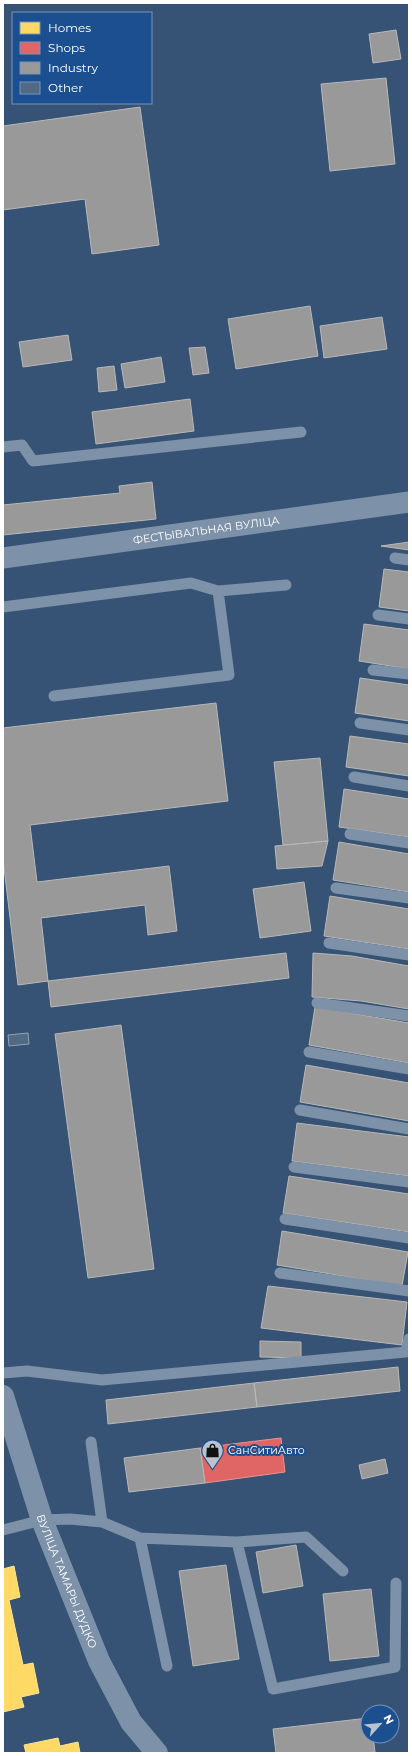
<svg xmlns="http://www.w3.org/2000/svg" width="412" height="1756" font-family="Montserrat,sans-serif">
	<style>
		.homes { fill: #ffd966; stroke: #ffe494 }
		.shops { fill: #e06666; stroke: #e99494 }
		.industry { fill: #999; stroke: #b8b8b8 }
		.building { fill: #526984; stroke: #92a2b6 }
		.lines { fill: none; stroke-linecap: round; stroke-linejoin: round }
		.service { stroke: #7d92a8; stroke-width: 11 }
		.minor { stroke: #7d92a8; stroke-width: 21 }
		.tertiary { stroke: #7d92a8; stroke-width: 22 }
		.labels { text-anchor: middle; stroke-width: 4; stroke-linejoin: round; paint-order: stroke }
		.street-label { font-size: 11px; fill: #fff; stroke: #1b4f8f }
		.poi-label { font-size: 11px; fill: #fff; stroke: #1b4f8f; text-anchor: start }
	</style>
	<rect width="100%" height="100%" fill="#365274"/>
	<path class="homes" d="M14,1566l6,31 -11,3 14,65 10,-2 6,30 -18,4 3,10 -21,5v-143z
		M58,1738l2,8 18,-4 2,11h-54l-2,-8z"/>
	<path class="shops" d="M281,1438l4,34 -80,11 -5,-35z"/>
	<path class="industry" d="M396,30l5,29 -28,4 -4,-29z
		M386,78l9,86 -65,7 -9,-87z
		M140,107l19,138 -67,9 -7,-55 -82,11v-84z
		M310,306l8,50 -82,13 -8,-50z
		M382,317l5,32 -63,9 -4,-32z
		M68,335l4,25 -49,7 -4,-25z
		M205,347l4,26 -16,2 -4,-27z
		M161,357l4,25 -40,6 -4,-24z
		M114,366l3,24 -18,2 -2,-24z
		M190,399l4,32 -98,13 -4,-32z
		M152,482l4,37 -153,16v-30l117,-12 -1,-7z
		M409,542v8l-28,-4z
		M384,569l25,3v39l-30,-4z
		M364,624l45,6v39l-50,-8z
		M360,678l49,7v36l-54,-8z
		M216,703l12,98 -198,24 7,57 132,-16 8,65 -29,4 -3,-30 -104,13 7,63 -30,4 -15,-126v-131z
		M350,736l59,8v32l-63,-9z
		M320,758l8,83 -45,4 -9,-83z
		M344,789l65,10v38l-70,-10z
		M328,841l-6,25 -45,3 -2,-23z
		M339,842l70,12v38l-76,-12z
		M304,882l7,49 -51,7 -7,-49z
		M330,896l79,13v40l-85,-13z
		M286,953l3,25 -238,29 -3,-26z
		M313,953l39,3 57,10v43l-48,-8 -49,-4z
		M315,1007l94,16v40l-100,-18z
		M121,1025l33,244 -66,9 -33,-244z
		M306,1065l103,18v38l-109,-19z
		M297,1123l112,14v39l-117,-15z
		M289,1176l120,18v38l-126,-19z
		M282,1231l126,21 -6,34 -125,-21z
		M268,1286l139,16 -5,43 -141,-17z
		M260,1341l41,1v16l-41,-1z
		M398,1367l2,24 -143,16 -3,-24z
		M254,1383l3,24 -149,17 -2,-24z
		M200,1448l5,35 -76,9 -5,-34z
		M385,1459l3,14 -26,6 -3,-14z
		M296,1545l7,41 -40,7 -7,-41z
		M226,1565l13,94 -46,7 -14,-95z
		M371,1589l8,67 -49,5 -7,-67z
		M368,1718v18h5l2,16 -13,1h-86l-3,-24z"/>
	<path class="building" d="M28,1033l1,11 -20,2 -1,-11z"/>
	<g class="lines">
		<path class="service" d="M3,447l19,-2 11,16 268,-29
			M395,558l14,2
			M218,591l68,-6
			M3,607l188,-24 27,8 11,84 -175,21
			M378,615l31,4
			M373,670l36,4
			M360,723l49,7
			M354,777l55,9
			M350,834l59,9
			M336,888l73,10
			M329,943l80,12
			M317,1003l92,13
			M309,1052l100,17
			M300,1110l109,19
			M294,1167l115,15
			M285,1219l124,19
			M280,1273l129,18
			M3,1373l24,-2 75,9 304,-28 3,-13
			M91,1442l11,80
			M3,1530l39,-10 28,-1 32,3 38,16 27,128
			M140,1538l97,4 36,147 122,-22 1,-84
			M237,1542l69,-5 37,34"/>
		<path class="minor" id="s1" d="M3,558l406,-56"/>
		<path class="tertiary" id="s2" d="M3,1396l39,124 57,141 32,61 26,31"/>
	</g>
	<defs>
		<symbol id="shop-pin" viewBox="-11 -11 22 30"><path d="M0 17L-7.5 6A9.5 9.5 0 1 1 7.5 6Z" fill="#b9c2ce" stroke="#1b4f8f"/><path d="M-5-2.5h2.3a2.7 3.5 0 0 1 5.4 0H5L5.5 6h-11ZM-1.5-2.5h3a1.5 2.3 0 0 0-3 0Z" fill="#111"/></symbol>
	</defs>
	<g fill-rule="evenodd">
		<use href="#shop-pin" x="200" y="1438" width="25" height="34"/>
	</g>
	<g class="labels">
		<g class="street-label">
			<text dy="4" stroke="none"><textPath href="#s1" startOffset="205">ФЕСТЫВАЛЬНАЯ ВУЛІЦА</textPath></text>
			<text dy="4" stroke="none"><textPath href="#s2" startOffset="196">ВУЛІЦА ТАМАРЫ ДУДКО</textPath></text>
		</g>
		<g class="poi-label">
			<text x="228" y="1454">СанСитиАвто</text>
		</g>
	</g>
	<rect width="412" height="1756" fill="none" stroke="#ffffff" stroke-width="8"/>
	<rect x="12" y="12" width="140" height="92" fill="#1b4f8f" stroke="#7695bc"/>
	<rect x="20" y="22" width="20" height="12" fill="#ffd966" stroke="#7695bc"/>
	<text x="48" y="32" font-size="12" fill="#ffffff">Homes</text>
	<rect x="20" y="42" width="20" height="12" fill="#e06666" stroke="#7695bc"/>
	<text x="48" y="52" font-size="12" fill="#ffffff">Shops</text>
	<rect x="20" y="62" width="20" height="12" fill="#999999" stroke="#7695bc"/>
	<text x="48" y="72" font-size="12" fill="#ffffff">Industry</text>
	<rect x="20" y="82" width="20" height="12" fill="#526984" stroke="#7695bc"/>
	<text x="48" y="92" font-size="12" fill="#ffffff">Other</text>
	<g transform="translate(380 1724) rotate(63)"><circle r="19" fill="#1b4f8f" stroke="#7695bc"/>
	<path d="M0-3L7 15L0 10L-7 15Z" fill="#b9c2ce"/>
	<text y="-6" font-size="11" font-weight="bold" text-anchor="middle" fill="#ffffff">N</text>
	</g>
</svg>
